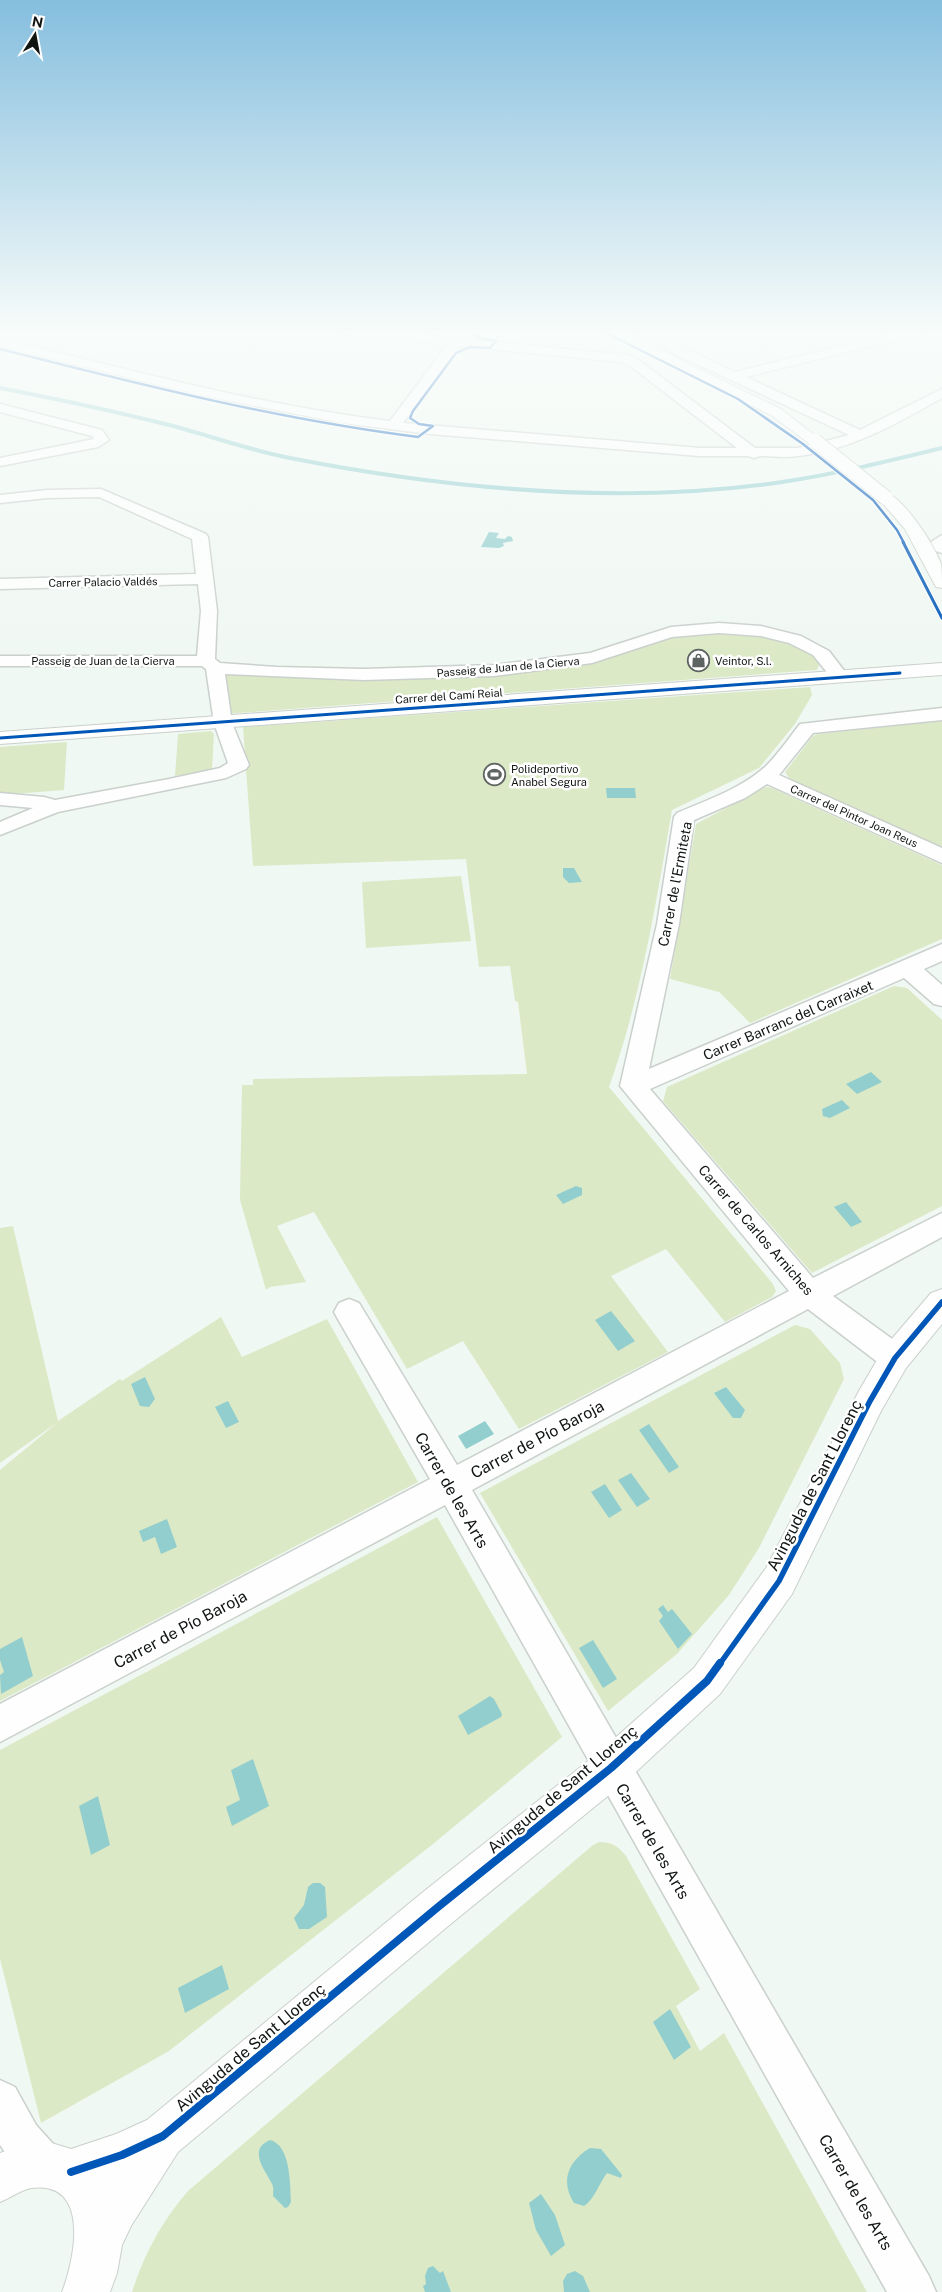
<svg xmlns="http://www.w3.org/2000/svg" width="942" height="2292" font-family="'Public Sans',sans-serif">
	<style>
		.green { fill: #dce9c6 }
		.water { fill: #92cece }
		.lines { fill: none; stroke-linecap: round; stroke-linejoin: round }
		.stream { stroke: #92cece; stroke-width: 4 }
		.street-casing { stroke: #cad0cc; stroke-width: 3 }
		.secondary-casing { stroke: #cad0cc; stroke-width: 2 }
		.street { fill: #fdfefd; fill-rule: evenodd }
		.secondary { fill: #fdfefd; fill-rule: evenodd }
		.secondary-bridge-casing { stroke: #cad0cc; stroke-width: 16; stroke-linecap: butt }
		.secondary-bridge { stroke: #fdfefd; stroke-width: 14 }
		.cycleway-far3-casing { stroke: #fff; stroke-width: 4.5 }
		.cycleway-far2-casing { stroke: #fff; stroke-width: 5 }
		.cycleway-far1-casing { stroke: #fff; stroke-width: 9 }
		.cycleway-casing { stroke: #fff; stroke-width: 11 }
		.cycleway-far3 { stroke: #0057b8; stroke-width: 2.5 }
		.cycleway-far2 { stroke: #0057b8; stroke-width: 3 }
		.cycleway-far1 { stroke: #0057b8; stroke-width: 5.5 }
		.cycleway { stroke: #0057b8; stroke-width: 8 }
		.labels { text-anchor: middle; stroke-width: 5; stroke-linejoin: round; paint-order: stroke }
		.far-street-label { font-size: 11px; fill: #101512; stroke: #fff }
		.far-poi-label { font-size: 11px; fill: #101512; stroke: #fff; text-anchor: start }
		.street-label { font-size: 14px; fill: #101512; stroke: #fff }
		.near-street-label { font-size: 16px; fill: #101512; stroke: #fff }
	</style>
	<rect width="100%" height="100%" fill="#f0f8f3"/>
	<path class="green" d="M712,630c37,3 81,4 108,32l-3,8 -593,44 1,-40 103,4 188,-7 91,-12 67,-24z
		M810,687l2,8 -17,29 -36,44 -87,42c-16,93 -31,188 -63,277l164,197 3,7 -4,6 -47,25 -59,-73 -55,27 57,76 -149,77 -56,-88 -56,28 -93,-157 -37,14 29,56 -36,5 -4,3 -26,-90 2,-115h11v-6l274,-5 -9,-72 -3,-1 -5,-35 -31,1 -13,-108 -213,7 -10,-139z
		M942,721v126l-152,-68 -5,-7 28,-36 5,-2z
		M211,731l3,3 -2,37 -37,5 3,-42z
		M67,742l-3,48 -64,5v-48z
		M766,787l6,1 170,77v74l-192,84 -31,-31 -49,-13 26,-155z
		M461,876l10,65 -105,7 -4,-66z
		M894,986l13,2 35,32v186l-130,67 -149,-172 4,-14z
		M13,1226l45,195 62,-42 2,2 99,-64 21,40 85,-38 91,163 -418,219v-231l58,-48 -58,41v-235z
		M795,1325l15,4 30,34 4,16 -85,169 -30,47 -52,59 -69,57 -128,-218z
		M437,1517l125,220 -129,107 -264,207 -128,72 -41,-164v-209z
		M599,1842c13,0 19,4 27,14l74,133 -24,17 24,45 24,-18 143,259h-735c12,-38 30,-71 56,-101l405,-346z"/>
	<path class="water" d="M489,532l10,1 -3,5 9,1 3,-3 4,1 1,4 -10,2 1,3 -5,2 -18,-1z
		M606,788h29l1,10h-29z
		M563,868h11l8,14 -13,1 -6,-6z
		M871,1072l11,10 -25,12 -11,-10z
		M842,1100l8,8 -20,10 -7,-2 -1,-7z
		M576,1186l6,2v7l-19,9 -7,-9z
		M846,1202l16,20 -11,5 -17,-20z
		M611,1311l24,30 -17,10 -23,-31z
		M145,1377l10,22 -6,8 -9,-1 -9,-22z
		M726,1387l19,23 -4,8h-8l-19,-25z
		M228,1401l11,21 -13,6 -11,-21z
		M485,1421l9,13 -28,15 -8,-13z
		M649,1424l30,43 -10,6 -30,-43z
		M631,1473l19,26 -13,8 -19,-27z
		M605,1484l17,26 -13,8 -18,-26z
		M167,1519l10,28 -16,7 -6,-17 -12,5 -4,-11z
		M663,1605l5,7 4,-3 20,25 -14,15 -19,-28 4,-5 -5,-7z
		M22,1637l11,39 -32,18 -1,-19 4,-3 -4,-12v-11z
		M593,1640l24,39 -14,9 -24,-40z
		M490,1696l4,3 8,15 -1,3 -33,18 -10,-19z
		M253,1759l16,47 -37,20 -6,-19 14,-7 -9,-30z
		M98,1796l12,49 -19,10 -12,-49z
		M313,1883h7l5,4 2,30 -18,12h-10l-5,-11 10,-13 4,-18z
		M222,1965l7,24 -44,24 -7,-25z
		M670,2009l21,38 -17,13 -21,-38z
		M270,2140c21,5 20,45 21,62l-3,5 -3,1 -12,-12c0,-4 1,-9 -1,-12 -5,-12 -26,-34 -2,-44z
		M590,2148l11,1 21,26 -1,3 -14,-5c-8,10 -12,26 -23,33l-10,-3c-14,-22 -6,-42 16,-55z
		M541,2194l14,21 10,30 -14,11 -15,-26 -7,-27z
		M433,2266l7,7 3,-2 8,21h-26l-2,-6 3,-2 -1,-8 3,-8z
		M575,2271l8,5 7,16h-26l-1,-11 4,-7z"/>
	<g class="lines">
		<path class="stream" d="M0,388c57,11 113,23 169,37 39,10 77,24 116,32 161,32 333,49 497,25 54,-8 107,-21 160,-34"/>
		<defs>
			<path id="street" d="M333,330h43l77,8 6,-8h10l-5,9 163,16 10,4 118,89h43l51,-13 -180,-84 -6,-8 5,-13h12l-5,13 2,2 58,27 171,-42h21l-2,3 -179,44 114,53 82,-41v9c-46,26 -91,52 -144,58 -13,2 -26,0 -38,0l-6,2 -6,-2h-48l-270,-22 -88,-11 -143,-28 -199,-49v-8c129,32 258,67 390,83l58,-77 -109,-10zM459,346l162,16 8,3 108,83h-37l-297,-25z
				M0,404l102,26 7,10 -11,7 -98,19v-8l94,-19 -2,-3 -92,-24z
				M101,489l105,45 2,3 9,74 -2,48 5,4 57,4 87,2 130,-4 96,-12 81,-26 48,-4 42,3 40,10 28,15 20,26 -3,4h-12l-21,-26 -24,-12 -28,-7 -42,-3 -47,4 -80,26 -98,13 -130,4 -139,-6 7,49 17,42 -3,4 -20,9 -168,34 -58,23v-13l33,-14 -33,-3v-12l44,4 11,3 114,-21 51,-11 8,-5 -14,-40 -8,-54 -4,-3h-202v-10h197l4,-45 -3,-27 -198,5v-10l196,-5 -4,-35 -93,-42 -52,1 -47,5v-8l47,-5z
				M942,535v18l-6,-2 -5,-9z
				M942,708v12l-129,13 -34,42 163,73v15l-175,-79 -22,14 -51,22 -15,104 -30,145 293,-125v17l-18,8 18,16v21l-8,-2 -30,-26 -254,111 163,189 129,-65v24l-109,59 73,53 4,9 -4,9 -11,4 -11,-4 -76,-58 -336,181 457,786 7,16h-49l-442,-787 -445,237v-38l430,-225 -91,-158 -5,-9 5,-9 10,-4 10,4 98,162 332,-174 -169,-205 37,-162 17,-107 3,-4c30,-13 64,-24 89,-47 13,-13 23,-28 34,-42z
				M0,2080l15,7 21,38 20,22 6,16 -6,16 -16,6 -16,-6 -24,-34z"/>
			<path id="secondary" d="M609,330h15l62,33 95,46 41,32 -2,3h-10l-39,-29 -95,-46z
				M886,493c18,5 49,53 55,71 1,7 1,17 1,24l-6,-1 -31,-58 -27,-31z
				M942,663v12l-942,69v-12z
				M942,1289v35l-36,44 -25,43 -89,183 -72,100 -95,88 -172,140 -275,230 -47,74 -9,19 -5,28 -7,19h-48c13,-33 29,-112 -31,-104 -10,2 -21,10 -31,14v-49l30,-11 15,-1 26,8 45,-15 31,-14 276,-228 174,-138 97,-86 72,-100 93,-177 25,-43 47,-55z"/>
		</defs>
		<use href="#street" class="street-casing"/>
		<use href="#secondary" class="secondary-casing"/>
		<use href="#street" class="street"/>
		<use href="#secondary" class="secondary"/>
		<defs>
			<path id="secondary-bridge" d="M815,441l71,57"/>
		</defs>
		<use href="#secondary-bridge" class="secondary-bridge-casing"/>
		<use href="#secondary-bridge" class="secondary-bridge"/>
		<defs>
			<path id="cycleway-far3" d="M600,330l138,69 65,45 70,56 24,30 7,13
				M0,349c138,35 276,70 418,88l15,-11 -14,-2 -9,-6 3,-7 43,-58 14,-6 20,1 6,-7 -18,-3 -4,-3v-5"/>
			<path id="cycleway-far2" d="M903,542l39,76
				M0,738l900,-65"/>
			<path id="cycleway-far1" d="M719,1665l60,-84 91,-180 25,-43 47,-56"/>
			<path id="cycleway" d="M71,2172l51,-17 41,-19 275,-229 173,-139 96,-87 13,-18"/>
		</defs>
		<use href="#cycleway-far3" class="cycleway-far3-casing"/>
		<use href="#cycleway-far2" class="cycleway-far2-casing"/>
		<use href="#cycleway-far1" class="cycleway-far1-casing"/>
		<use href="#cycleway" class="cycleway-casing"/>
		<use href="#cycleway-far3" class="cycleway-far3"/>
		<use href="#cycleway-far2" class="cycleway-far2"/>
		<use href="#cycleway-far1" class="cycleway-far1"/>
		<use href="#cycleway" class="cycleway"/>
	</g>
	<linearGradient id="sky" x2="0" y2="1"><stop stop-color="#85bede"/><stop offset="0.51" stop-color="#f8fcfa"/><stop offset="1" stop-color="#f8fcfa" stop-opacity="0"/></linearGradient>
	<rect width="942" height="651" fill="url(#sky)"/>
	<defs>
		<symbol id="shop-ring" viewBox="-11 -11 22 22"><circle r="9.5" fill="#fff" stroke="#5e6461" stroke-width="1.5"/><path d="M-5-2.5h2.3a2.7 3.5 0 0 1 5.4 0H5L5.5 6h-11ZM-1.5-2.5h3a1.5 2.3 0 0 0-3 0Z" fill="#5e6461"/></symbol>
		<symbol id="stadium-ring" viewBox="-11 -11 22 22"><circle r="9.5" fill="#fff" stroke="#5e6461" stroke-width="1.5"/><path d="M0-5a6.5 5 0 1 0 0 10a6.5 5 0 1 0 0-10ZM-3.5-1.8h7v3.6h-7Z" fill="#5e6461"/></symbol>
	</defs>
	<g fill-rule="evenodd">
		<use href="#shop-ring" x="686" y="648" width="25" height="25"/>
		<use href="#stadium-ring" x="482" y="762" width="25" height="25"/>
	</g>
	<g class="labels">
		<g class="far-street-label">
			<text transform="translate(103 582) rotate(-1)" y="4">Carrer Palacio Valdés</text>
			<text x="103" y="665">Passeig de Juan de la Cierva</text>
			<text transform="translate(508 667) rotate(-5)" y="4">Passeig de Juan de la Cierva</text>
			<text transform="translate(449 696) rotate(-4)" y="4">Carrer del Camí Reial</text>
			<text transform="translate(854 816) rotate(24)" y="4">Carrer del Pintor Joan Reus</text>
		</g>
		<g class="far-poi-label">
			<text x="715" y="665">Veintor, S.l.</text>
			<text x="511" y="773">Polideportivo<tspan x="511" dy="13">Anabel Segura</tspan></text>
		</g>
		<g class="street-label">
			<text transform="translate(675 884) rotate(-79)" y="5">Carrer de l'Ermiteta</text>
			<text transform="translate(788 1020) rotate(-23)" y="5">Carrer Barranc del Carraixet</text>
			<text transform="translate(756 1230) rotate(49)" y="5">Carrer de Carlos Arniches</text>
		</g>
		<g class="near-street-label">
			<text transform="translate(537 1439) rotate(-28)" y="6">Carrer de Pío Baroja</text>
			<text transform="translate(814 1485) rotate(-63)" y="6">Avinguda de Sant Llorenç</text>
			<text transform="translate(452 1490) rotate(60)" y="6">Carrer de les Arts</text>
			<text transform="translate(180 1629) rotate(-28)" y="6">Carrer de Pío Baroja</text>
			<text transform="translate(562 1789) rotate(-40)" y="6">Avinguda de Sant Llorenç</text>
			<text transform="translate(653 1841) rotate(60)" y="6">Carrer de les Arts</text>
			<text transform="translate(250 2047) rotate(-40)" y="6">Avinguda de Sant Llorenç</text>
			<text transform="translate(856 2192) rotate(60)" y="6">Carrer de les Arts</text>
		</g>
	</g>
	<g transform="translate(35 35) rotate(11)" stroke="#ffffff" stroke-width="4" paint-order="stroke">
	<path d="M0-4L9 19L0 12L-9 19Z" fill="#101512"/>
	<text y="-8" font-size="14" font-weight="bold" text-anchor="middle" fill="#101512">N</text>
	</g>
</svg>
